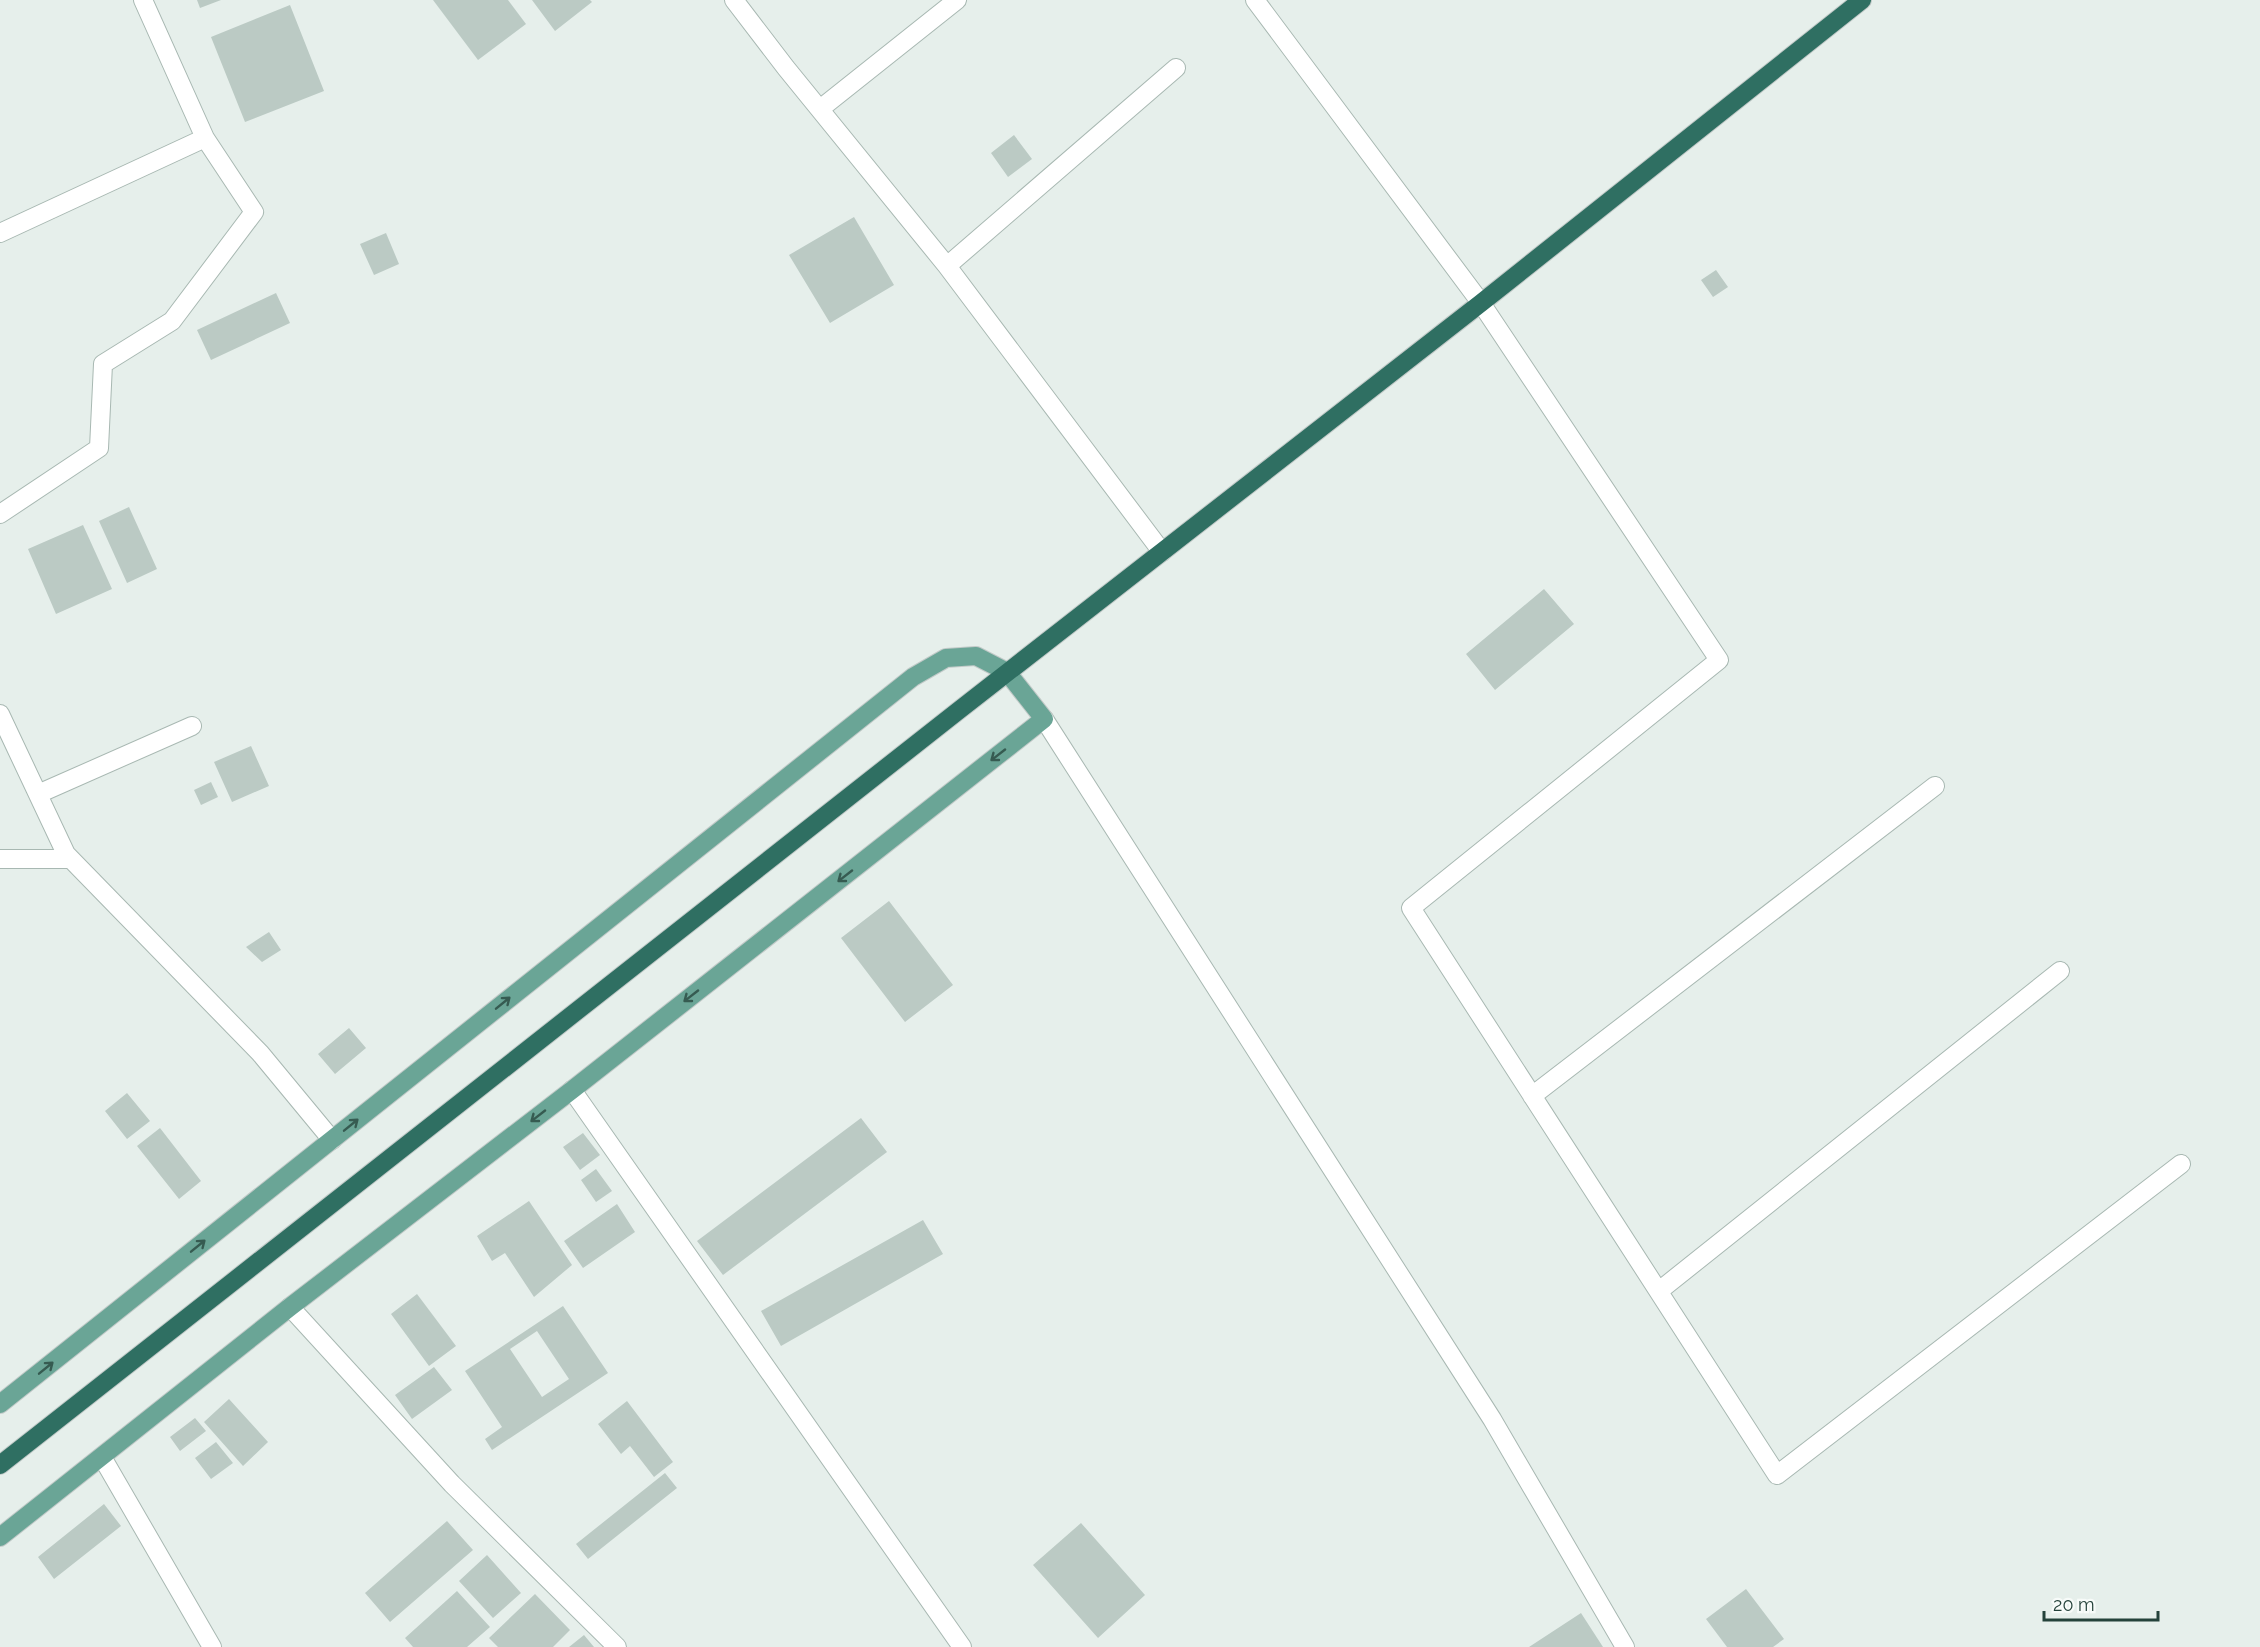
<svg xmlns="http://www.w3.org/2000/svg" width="2260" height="1647" font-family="Raleway,sans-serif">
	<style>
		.building { fill: #bbcac4; fill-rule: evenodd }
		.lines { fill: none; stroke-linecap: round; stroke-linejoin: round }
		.minor-casing { stroke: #a8b8b2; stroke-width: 20 }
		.major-casing { stroke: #c2cac8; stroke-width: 20 }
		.highway-casing { stroke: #c2cac8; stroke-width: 20 }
		.minor { stroke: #fff; stroke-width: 18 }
		.major { stroke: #6aa596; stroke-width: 18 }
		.highway { stroke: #2f6f62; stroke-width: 18 }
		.oneway { stroke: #365b51 }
	</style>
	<rect width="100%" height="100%" fill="#e6efeb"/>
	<path class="building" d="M197,0h24l-21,8z
		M433,0h75l18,24 -48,36z
		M532,0h58l2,2 -37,29z
		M290,5l34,86 -79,31 -34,-85z
		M1014,135l18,24 -24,18 -17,-24z
		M854,217l40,68 -64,38 -41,-68z
		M386,233l13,31 -25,11 -14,-31z
		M1716,270l12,17 -15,10 -12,-17z
		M276,293l14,30 -79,37 -14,-30z
		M129,507l28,62 -30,14 -28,-62z
		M83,525l29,64 -56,25 -28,-65z
		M1544,589l30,35 -79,66 -29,-36z
		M251,746l18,40 -37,16 -18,-40z
		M211,782l7,15 -17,8 -7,-15z
		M889,901l64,84 -48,37 -64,-84z
		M269,932l12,18 -19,12 -16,-15z
		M349,1028l17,20 -31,26 -17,-20z
		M127,1093l23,28 -23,18 -22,-28z
		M861,1118l26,34 -164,123 -26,-34z
		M160,1128l41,53 -22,18 -42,-53z
		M583,1133l17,22 -20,15 -17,-23z
		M596,1169l16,22 -16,11 -15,-22z
		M529,1201l43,64 -38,32 -29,-44 -13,8 -15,-25z
		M617,1204l18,28 -52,36 -19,-27z
		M923,1220l20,34 -162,92 -20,-35z
		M417,1294l39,52 -27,20 -38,-52z
		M563,1306l45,67 -116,77 -7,-11 17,-12 -37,-56zM537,1331l32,48 -27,18 -32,-48z
		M434,1367l18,23 -40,29 -17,-24z
		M229,1399l39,43 -25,24 -39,-44z
		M627,1401l46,61 -19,15 -24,-31 -9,8 -23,-30z
		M195,1418l11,13 -26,20 -10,-14z
		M216,1442l17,21 -22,16 -16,-21z
		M665,1473l12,15 -89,71 -12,-15z
		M104,1504l17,22 -67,53 -16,-22z
		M447,1521l26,29 -83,72 -25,-29z
		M1081,1523l64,72 -47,43 -65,-73z
		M487,1555l34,38 -28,25 -34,-37z
		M1746,1589l38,50 -11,8h-46l-21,-28z
		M457,1591l33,36 -23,20h-54l-8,-9z
		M535,1594l35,36 -17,17h-55l-9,-9z
		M1581,1613l22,34h-74z
		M584,1635l10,12h-25z"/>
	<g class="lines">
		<defs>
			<path id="minor" d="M734,0l52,68 161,198 215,286
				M1255,0l226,303 238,357 -308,248 366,567 404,-311
				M820,109l137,-109
				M0,233l205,-95 -62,-138
				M947,266l229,-198
				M0,514l99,-66 4,-84 69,-43 82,-109 -49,-74
				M0,714l66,140 194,199 72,87
				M1044,719l448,700 133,228
				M38,794l154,-68
				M0,859h66v-5
				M572,1090l390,557
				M1532,1096l403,-310
				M1659,1291l401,-320
				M290,1307l162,177 165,163
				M102,1457l110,190"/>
			<path id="major" d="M0,1404l913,-727 33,-19 30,-2 31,16 37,47 -472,371 -282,217 -290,230"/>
			<path id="highway" d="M0,1465l958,-754 523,-408 381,-303"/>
		</defs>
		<use href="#minor" class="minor-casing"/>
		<use href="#major" class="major-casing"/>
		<use href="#highway" class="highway-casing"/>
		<use href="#minor" class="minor"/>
		<use href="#major" class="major"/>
		<use href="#highway" class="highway"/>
	</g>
	<defs><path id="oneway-shaft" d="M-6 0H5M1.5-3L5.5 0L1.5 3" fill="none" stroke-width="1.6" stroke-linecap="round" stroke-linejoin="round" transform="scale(1.5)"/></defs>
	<g class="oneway">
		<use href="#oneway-shaft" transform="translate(998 755) rotate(142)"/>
		<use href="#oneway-shaft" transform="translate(845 876) rotate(142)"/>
		<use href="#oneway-shaft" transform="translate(691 996) rotate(142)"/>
		<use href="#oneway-shaft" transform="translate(503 1003) rotate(-39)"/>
		<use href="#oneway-shaft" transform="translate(538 1116) rotate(142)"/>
		<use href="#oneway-shaft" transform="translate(351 1125) rotate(-39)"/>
		<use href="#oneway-shaft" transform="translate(198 1246) rotate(-39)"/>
		<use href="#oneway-shaft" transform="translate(46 1368) rotate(-39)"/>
	</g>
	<path d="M2044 1611v9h114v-9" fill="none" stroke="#24423a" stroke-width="3"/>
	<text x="2053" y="1611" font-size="18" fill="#24423a" stroke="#f7fbf9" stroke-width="4.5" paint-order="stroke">20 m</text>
</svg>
